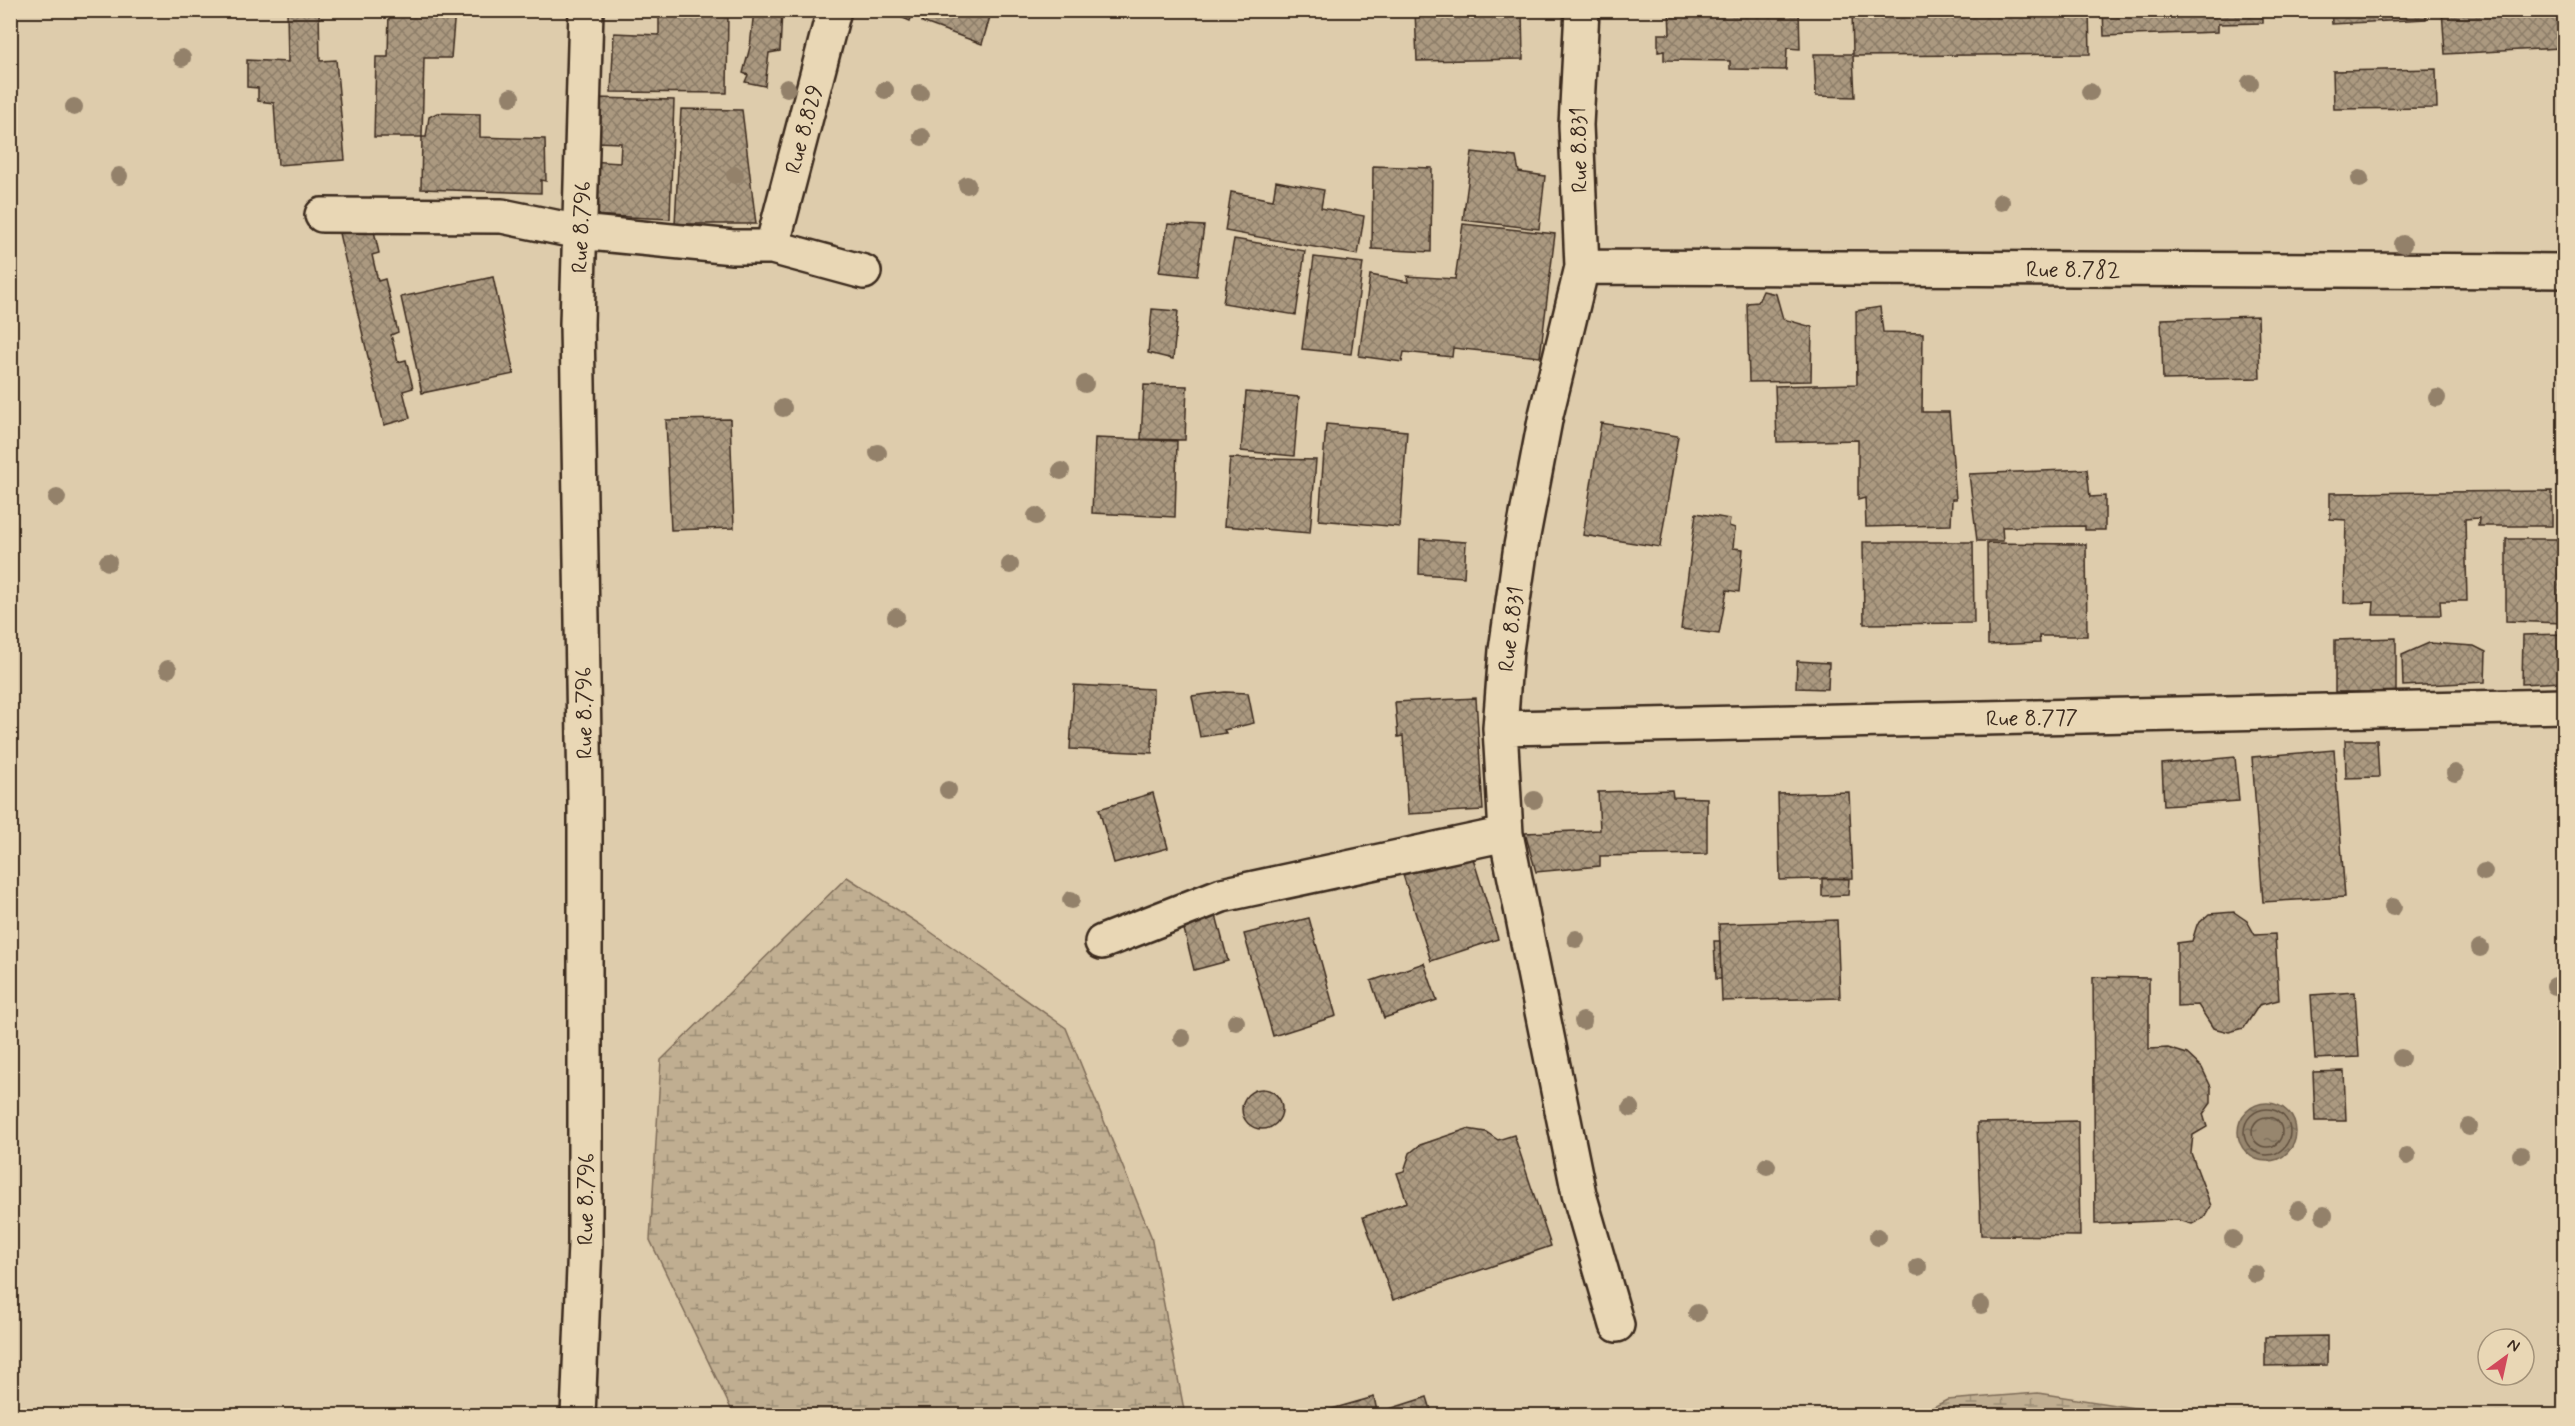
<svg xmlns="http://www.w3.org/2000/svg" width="2575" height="1426" font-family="Mynerve,sans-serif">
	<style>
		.wetland { fill: url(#wetland-marsh); stroke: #7e6c58; stroke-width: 1.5 }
		.water { fill: url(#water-ripples); stroke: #72614e; stroke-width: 1.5 }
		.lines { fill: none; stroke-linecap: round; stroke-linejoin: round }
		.shore { stroke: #604f3e; stroke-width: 1.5 }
		.building { fill: url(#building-cross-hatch); stroke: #3b2a1e; stroke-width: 1.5 }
		.street-casing { stroke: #3b2a1e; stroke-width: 38 }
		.street { stroke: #e9d7b5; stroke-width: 33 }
		.tree { fill: #93816b }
		.labels { text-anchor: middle; stroke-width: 5; stroke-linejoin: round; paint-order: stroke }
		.street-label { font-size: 22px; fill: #3b2a1e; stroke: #e9d7b5 }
	</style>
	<defs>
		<pattern id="wetland-marsh" width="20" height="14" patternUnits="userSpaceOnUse" patternTransform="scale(1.5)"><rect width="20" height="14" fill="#c0ae91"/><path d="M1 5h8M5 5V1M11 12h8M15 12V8" fill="none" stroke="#9d8e76"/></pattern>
		<pattern id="water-ripples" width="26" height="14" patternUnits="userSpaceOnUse" patternTransform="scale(1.5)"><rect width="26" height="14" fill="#97866e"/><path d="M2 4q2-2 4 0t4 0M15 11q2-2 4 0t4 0" fill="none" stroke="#7c6e5a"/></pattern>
		<pattern id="building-cross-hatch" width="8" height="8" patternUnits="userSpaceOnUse" patternTransform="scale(1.5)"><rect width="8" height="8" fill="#ab9980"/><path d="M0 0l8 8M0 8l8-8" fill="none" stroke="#8c7d68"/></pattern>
	</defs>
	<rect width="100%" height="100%" fill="#deccac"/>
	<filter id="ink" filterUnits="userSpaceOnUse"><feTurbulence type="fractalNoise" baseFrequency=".0167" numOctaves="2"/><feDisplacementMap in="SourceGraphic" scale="12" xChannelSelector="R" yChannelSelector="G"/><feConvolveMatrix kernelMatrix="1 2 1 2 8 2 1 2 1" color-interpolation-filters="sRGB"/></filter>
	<g filter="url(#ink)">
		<path class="wetland" d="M847,877l74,48 145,103 85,208 34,179h-451l-84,-175 11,-180z
			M2038,1393l141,22h-261l29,-15z
			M2440,1410l84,5h-233z"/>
		<path class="water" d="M2238 1132a29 29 0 1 1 58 0a29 29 0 1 1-58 0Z"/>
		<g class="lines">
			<path class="shore" d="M2244 1132a23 23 0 1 1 46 0a23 23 0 1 1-46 0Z
				M2252 1132a15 15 0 1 1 30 0a15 15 0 1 1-30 0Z"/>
		</g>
		<path class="building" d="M287,10h32l1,51 16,-1 9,100 -67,5 -4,-62 -16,-2v-13l-11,-1v-27l41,2z
			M389,10h66l-4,48h-27l-2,79h-48l2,-80h12z
			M659,10h69l-1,83 -116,-1 3,-59 45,2z
			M754,10h28l-2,41 -11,2 -4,33 -20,-4 3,-7 -5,-2 7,-26z
			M884,10h30l-4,11z
			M925,10h67l-10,34 -60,-22z
			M1415,10h107l1,49 -106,2z
			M1669,10h130l1,39 -13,-1 -1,22 -56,-1v-8l-66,-1v-9l-6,1v-18h12z
			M1852,10h237l1,44 -237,2 2,41 -39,-1 -2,-42h39z
			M2103,10h160v13l-45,1v8l-114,4z
			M2331,10h95v9l-94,5z
			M2442,10h116l2,38 -115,6z
			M2436,69l1,39 -103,1 -1,-38z
			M597,98l77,2 -4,119 -83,-4 2,-54 31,2 1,-20 -25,-1z
			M681,109l61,1 14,114h-81z
			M437,113l43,1v23l65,2 1,42 -5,-1v13l-120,-4 1,-52h4l3,-20z
			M1472,152l44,5 3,15 26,4 -6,53 -76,-9z
			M1373,166l59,2 -1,84 -59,-3z
			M1276,181l48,9 -3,18 43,8 -6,39 -133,-24 6,-39 42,8z
			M1168,224l36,2 -7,50 -38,-4z
			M1463,224l92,10 -15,123 -87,-9 -1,9 -48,-5 -2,10 -43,-6 11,-81 38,7 -1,-6 48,3z
			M338,229l36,2 5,22 -7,2 6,26 7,-2 13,53 -7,3 7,27 8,-2 7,28 -10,3 7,27 -26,7z
			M1234,239l71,12 -9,64 -73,-12z
			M1314,257l49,6 -12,91 -49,-5z
			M493,277l21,97 -92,19 -21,-96z
			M1763,291l13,3 7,25 29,8 -1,54 -62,1 -2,-79 11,-1z
			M1880,307l3,25 40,1 -1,79h27l7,87h-4l-1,26 -85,2 -1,-29 -7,2v-60l-81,2 -2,-56 82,-2 -1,-73z
			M1152,309l26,2 -5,48 -25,-6z
			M2258,316l2,62 -97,2 -2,-61z
			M1144,385l43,1 -2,54 -44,-1z
			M1246,392l53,5 -5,59 -53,-5z
			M730,419l4,109 -63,2 -5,-110z
			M1601,423l77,13 -18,111 -77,-12z
			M1326,424l81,7 -7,96 -81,-7z
			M1095,438l82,3 -2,76 -83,-4z
			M1230,458l86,2 -6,73 -86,-7z
			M2087,469l3,28 15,-1v34h-20v-4l-83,1 1,14h-26l-8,-67z
			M2552,491v35h-74l1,-8 -14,1 2,82h-27l1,14h-68l1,-13 -30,1 2,-83 -16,-1v-26z
			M1696,513l34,6 -1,7 6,2 -2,20 10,1 -4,43 -12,-2 -8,44 -38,-5z
			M1420,539l46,3 -2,35 -45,-3z
			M2506,539h58v84l-58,-2z
			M1863,542h110l1,81 -110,1z
			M1987,543l99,1 1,92h-48l1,7 -52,2z
			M2564,634v48l-42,2 1,-49z
			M2396,638v54h-61v-52z
			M2429,643l45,3 12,6 -1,30 -82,4 -1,-31z
			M1797,661l32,2 -1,26 -32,-1z
			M1074,685l79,4 -1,64 -82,-4z
			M1225,692l23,1 6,30 -30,7 2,3 -26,4 -8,-41z
			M1476,698l7,112 -75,4 -5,-78 -5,1 -3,-35z
			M2345,740h32l2,37 -33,1z
			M2334,750l11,147 -82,5 -11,-145z
			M2235,757l4,44 -75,5 -2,-42z
			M1672,790l1,7 34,1v56l-107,2v10l-64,6 -11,-39 75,-3 -2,-38z
			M1849,792l4,86 -73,2 -2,-86z
			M1153,793l15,55 -54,15 -15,-54z
			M1472,855l26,84 -67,22 -28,-86z
			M1822,878l27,1 -1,16 -26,1z
			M2234,912l13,9 8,14 20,-1 4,66 -20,5 -15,23 -15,4 -16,-4 -15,-23 -21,1v-63l15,-2 5,-16 12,-11z
			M1216,915l12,46 -34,9 -11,-45z
			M1309,918l27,98 -63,20 -29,-102z
			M1837,920l3,78 -118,3 -3,-77z
			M1714,941h6l1,38h-5z
			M1424,963l13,37 -53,18 -13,-37z
			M2093,977l56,1v71l19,-1 19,6 15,14 9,19v16l-8,11 4,13 -14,8 -2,18 20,53 -7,12 -12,6 -14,-4 -83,4z
			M2355,992l4,65 -44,2 -4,-64z
			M2344,1071l2,50h-31l-2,-49z
			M1242 1109a20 20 0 1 1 40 0a20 20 0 1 1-40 0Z
			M2078,1121l2,115 -99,-1 -4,-112z
			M1467,1129l19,3 12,8 16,-5 37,111 -158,54 -30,-83 44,-15 -10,-29 7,-2 6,-18 10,-8z
			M2327,1336v29l-62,1v-29z
			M1374,1397l4,19h-48l-2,-6z
			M1427,1397l6,19h-46l-1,-6z"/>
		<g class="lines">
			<defs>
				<path id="street" d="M322,215l180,1 77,16 154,15h39l92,25
					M772,247l62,-237
					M1582,267l982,4
					M1500,728l1064,-22
					M1506,834l73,360 38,131
					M1102,942l120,-47 284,-61 -6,-106 6,-78 15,-104 25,-131 36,-148 -6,-142 6,-115
					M578,1416l7,-173v-445l-8,-474 9,-314"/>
			</defs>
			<use href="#street" class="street-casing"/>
			<use href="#street" class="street"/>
		</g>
		<g class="tree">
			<circle cx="182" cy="58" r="9"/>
			<circle cx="2250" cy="83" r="9"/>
			<circle cx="787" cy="88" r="9"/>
			<circle cx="885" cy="90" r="9"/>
			<circle cx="2090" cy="92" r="9"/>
			<circle cx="920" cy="93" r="9"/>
			<circle cx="511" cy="97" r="9"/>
			<circle cx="74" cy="107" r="9"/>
			<circle cx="922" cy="137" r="9"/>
			<circle cx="735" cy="175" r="9"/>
			<circle cx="119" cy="176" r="9"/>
			<circle cx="2360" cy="179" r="9"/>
			<circle cx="967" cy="185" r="9"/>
			<circle cx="2001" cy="202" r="9"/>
			<circle cx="2403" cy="244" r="9"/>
			<circle cx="1085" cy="384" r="9"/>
			<circle cx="2437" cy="398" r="9"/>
			<circle cx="783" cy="408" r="9"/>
			<circle cx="878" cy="453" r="9"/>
			<circle cx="1061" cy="471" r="9"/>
			<circle cx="57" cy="498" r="9"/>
			<circle cx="1036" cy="516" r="9"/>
			<circle cx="108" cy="562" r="9"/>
			<circle cx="1010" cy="565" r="9"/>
			<circle cx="896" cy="617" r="9"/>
			<circle cx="168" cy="669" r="9"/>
			<circle cx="2455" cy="773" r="9"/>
			<circle cx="948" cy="790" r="9"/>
			<circle cx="1534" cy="800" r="9"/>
			<circle cx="2484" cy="872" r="9"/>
			<circle cx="1071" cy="900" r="9"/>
			<circle cx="2393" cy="907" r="9"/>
			<circle cx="1576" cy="939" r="9"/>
			<circle cx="2480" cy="948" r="9"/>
			<circle cx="2555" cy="986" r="9"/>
			<circle cx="1583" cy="1021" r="9"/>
			<circle cx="1236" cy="1022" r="9"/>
			<circle cx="1182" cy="1038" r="9"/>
			<circle cx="2401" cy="1058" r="9"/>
			<circle cx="1631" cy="1108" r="9"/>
			<circle cx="2469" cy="1127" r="9"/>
			<circle cx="2521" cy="1155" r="9"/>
			<circle cx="2407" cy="1156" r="9"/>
			<circle cx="1767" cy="1166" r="9"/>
			<circle cx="2299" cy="1210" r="9"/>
			<circle cx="2324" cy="1215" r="9"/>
			<circle cx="1878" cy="1237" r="9"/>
			<circle cx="2233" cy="1239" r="9"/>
			<circle cx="1918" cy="1267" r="9"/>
			<circle cx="2255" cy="1274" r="9"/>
			<circle cx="1981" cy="1305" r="9"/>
			<circle cx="1697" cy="1313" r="9"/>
		</g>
	</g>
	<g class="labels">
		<g class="street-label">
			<text transform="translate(803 129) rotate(-75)" y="8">Rue 8.829</text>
			<text transform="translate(1578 150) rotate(-91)" y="8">Rue 8.831</text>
			<text transform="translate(580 227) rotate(-88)" y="8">Rue 8.796</text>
			<text x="2073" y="277">Rue 8.782</text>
			<text transform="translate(1510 629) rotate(-83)" y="8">Rue 8.831</text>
			<text transform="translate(583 713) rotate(-91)" y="8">Rue 8.796</text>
			<text transform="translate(2032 717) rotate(-1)" y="8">Rue 8.777</text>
			<text transform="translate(585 1199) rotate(-90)" y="8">Rue 8.796</text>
		</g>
	</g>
	<rect width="2575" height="1426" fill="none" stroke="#e9d7b5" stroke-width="36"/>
	<rect x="18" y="18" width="2539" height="1390" fill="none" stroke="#3b2a1e" stroke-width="2" filter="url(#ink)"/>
	<g transform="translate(2506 1357) rotate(33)"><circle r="28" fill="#e9d7b5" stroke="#a39279" stroke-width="1.5"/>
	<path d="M0-4.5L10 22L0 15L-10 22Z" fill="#d1495b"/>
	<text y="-9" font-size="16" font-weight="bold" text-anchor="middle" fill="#3b2a1e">N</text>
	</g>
</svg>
